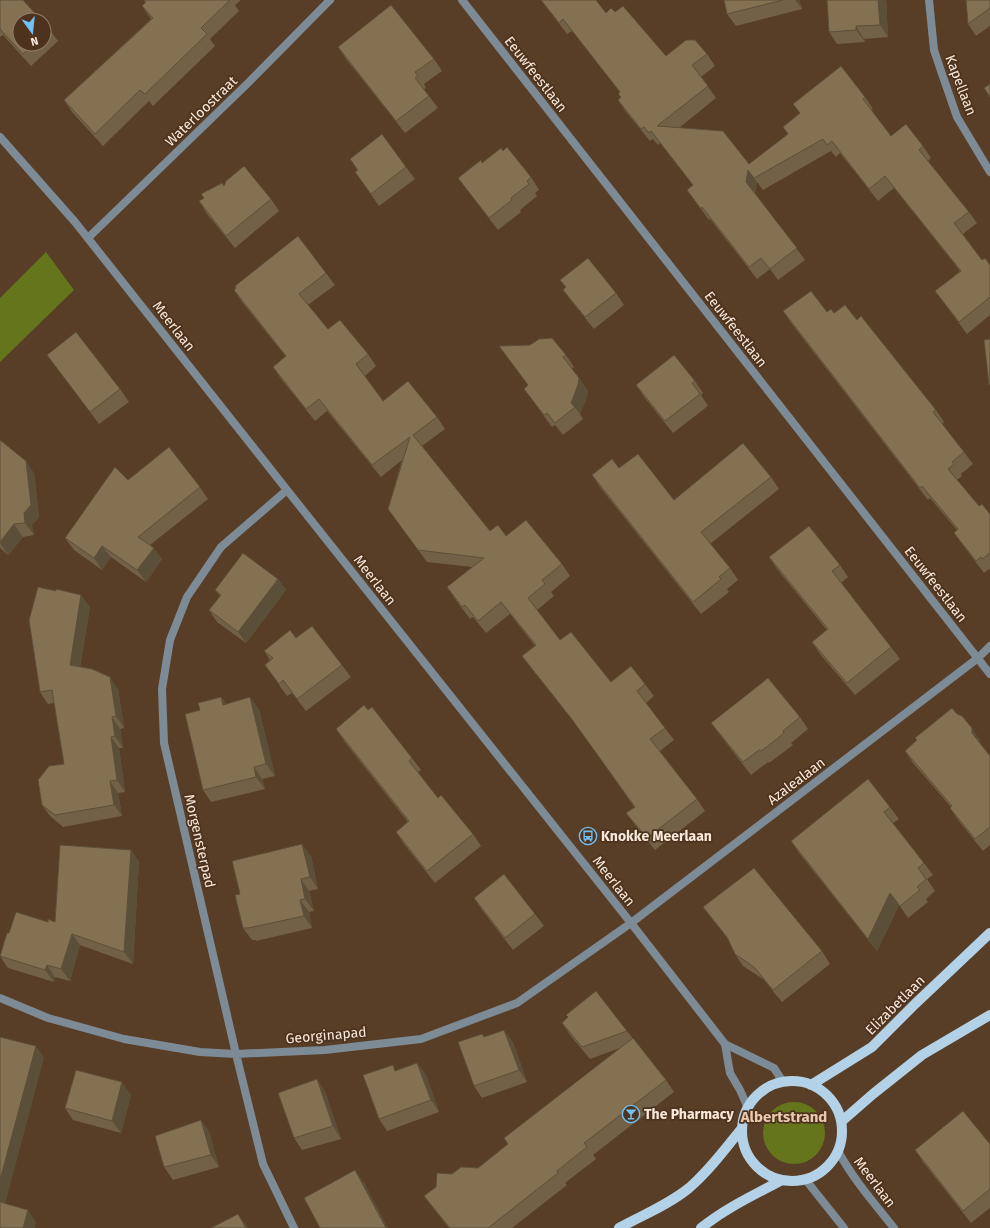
<svg xmlns="http://www.w3.org/2000/svg" width="990" height="1228" font-family="'Fira Sans',sans-serif">
	<style>
		.green { fill: #65751b }
		.lines { fill: none; stroke-linecap: round; stroke-linejoin: round }
		.minor { stroke: #7d8b96; stroke-width: 8 }
		.primary { stroke: #b4d2e7; stroke-width: 10 }
		.wall { fill: #726147 }
		.shaded-wall { fill: #5c4f39 }
		.building { fill: #847152; stroke: #5c4f39 }
		.labels { text-anchor: middle; stroke-width: 3.5; stroke-linejoin: round; paint-order: stroke }
		.street-label { font-size: 14px; fill: #f9e8db; stroke: #4d331d }
		.poi-label { font-size: 14px; font-weight: bold; fill: #f9e8db; stroke: #4d331d; text-anchor: start }
		.neighbourhood-label { font-size: 15px; font-weight: bold; fill: #eac9b0; stroke: #4d331d }
	</style>
	<rect width="100%" height="100%" fill="#583d27"/>
	<path class="green" d="M46,252l28,38 -74,72v-64z
		M763 1133a31 31 0 1 1 62 0a31 31 0 1 1-62 0Z"/>
	<g class="lines">
		<path class="minor" d="M462,0l528,674
			M929,0l5,50 6,18 17,49 33,55
			M0,137l75,85 212,268 344,433 94,121 5,29 10,17 8,18
			M88,238l160,-155 82,-83
			M287,490l-66,57 -34,50 -17,43 -8,49 2,54 72,311 27,110 31,64
			M0,998l48,20 76,21 76,13 36,2 89,-4 96,-11 96,-36 114,-80 347,-265 12,-12
			M725,1044l49,24 9,14
			M838,1151c15,28 36,52 56,77
			M805,1179l39,49"/>
		<path class="primary" d="M742 1131a50 50 0 1 1 100 0a50 50 0 1 1-100 0Z
			M811,1085l61,-38 43,-43 75,-71
			M842,1121l31,-27 49,-39 68,-40
			M619,1228c24,-13 49,-23 70,-40 20,-17 37,-40 53,-60
			M701,1228c25,-20 53,-33 81,-48"/>
	</g>
	<path class="wall" d="M0,0l20,44h24v-21l5,6 9,12 -27,25 -28,-31 -3,2z
		M144,0h97l-6,5 4,6 -29,28 5,7 -62,60 -4,-5 -46,45 -31,-34 -8,-12 87,-81 -9,-13 3,-3z
		M541,0l65,13 9,-1 51,44 41,-2 8,12 -14,11 15,21 -37,30 70,36 39,-30 -5,-7 17,-14 -7,-9 72,-7 8,12 -2,1 20,26 32,10 8,12 -3,3 41,51 8,11 -14,11 19,26 8,5v50l-23,19 -32,-43 25,-20 -66,-83 -16,13 -38,-48 -4,4 -5,-6 -68,39 -6,-8 -2,11 50,67 -27,20 -8,-11 -13,10 -47,-60 -1,1 -22,-30 6,-5 -33,-42 -2,2 -5,-6 -3,2 -24,-29 -8,-12 3,-3 -3,-3 2,-2 -48,-61 -5,3z
		M724,0h75l3,9 -66,17 -9,-12z
		M886,0l2,37 -24,2 1,3 -28,2 -8,-12z
		M990,0v26l-14,10 -8,-12z
		M338,47l96,12 8,12 -18,13 2,4 -2,1 14,19 -33,25 -59,-74z
		M503,151l28,26 8,13 -4,3 2,3 -17,14 1,2 -23,18 -31,-40 -9,-12 24,-15z
		M350,159l56,8 9,12 -36,27 -24,-34 2,-2z
		M224,186l47,13 8,12 -44,37 -28,-34 -8,-13z
		M326,273l9,12 -27,20 20,24 40,25 8,12 -11,10 18,25 54,16 8,12 -23,17 68,85 16,5 56,28 8,12 -19,16 3,4 -17,14 23,30 51,42 34,2 9,12 -8,7 19,25 9,12 -14,11 37,48 8,12 -50,39 -20,-25 -9,-12 8,-6 -54,-77 -49,-62 -9,-12 13,-10 -25,-32 -24,19 -13,-16 -3,2 -15,-20 -8,-12 25,-20 -45,-5 -39,-53 14,-49 -21,17 -54,-66 -12,10 -34,-42 -8,-12 13,-10 -44,-55 -8,-12z
		M560,280l56,13 8,12 -30,24 -22,-27 -9,-12 3,-3z
		M783,311l44,1 7,1 23,7 79,90 8,12 -2,2 22,28 9,12 -12,10 1,2 -5,4 22,26 11,8v56l-1,-1 -5,4 -22,-29 -8,-11 3,-3 -27,-32 -2,2 -137,-177z
		M499,346l67,9 8,12 -2,2 16,22 -1,6 -7,17 3,5 -20,16 -8,-10 -3,2 -28,-38 4,-4z
		M47,355l73,34 9,13 -30,22z
		M695,381l8,12 -2,2 7,11 -35,27 -29,-36 -8,-12z
		M0,440l34,33 5,44 -7,8 2,10 -11,2 -15,18 -8,-7z
		M619,468l55,32 97,-23 8,12 -69,55 20,24 8,12 -11,9 2,3 -28,22 -101,-127 -8,-12z
		M128,480l72,7 8,12 -58,46 12,14 -16,23 -35,-25 -9,13 -28,-20 -9,-12z
		M769,557l71,8 8,12 -7,6 50,64 9,12 -45,36 -35,-41 -8,-12 15,-12 -50,-61z
		M278,579l8,11 -40,53 -29,-21 -8,-12 11,-14 -5,-6z
		M90,607l-10,60 38,22 6,39 -4,1 3,19h-4l6,44 -7,1 4,23 -59,11 -13,-11 -8,-11 22,-41 -10,-61 -6,1 -8,-12z
		M296,638l46,27 9,12 -45,34 -14,-18 -5,3 -22,-31 5,-5 -6,-9z
		M221,697l5,7 33,5 16,67 -13,3 3,10 -54,13 -8,-12 -3,-80z
		M368,710l44,48 9,12 -3,2 20,26 35,36 8,12 -46,37 -31,-39 -8,-12 12,-10 -64,-81 -8,-12z
		M957,714l23,26v4l10,12v89l-7,6 -25,-31 -8,-12 1,-1 -38,-44 -8,-12z
		M800,717l8,12 -17,14 2,2 -24,18 -1,-1 -17,13 -31,-40 -9,-12z
		M890,807l9,12 -6,4 31,40 9,12 -6,4 8,12 -9,8 2,3 -20,16 -9,-13 -22,46 -78,-98 -8,-12z
		M131,850l8,12 -6,102 -53,-19 -10,36 -15,-4 -1,5 -46,-14 -8,-12 9,-23 39,-11h7z
		M311,856l7,33 -9,2 5,20 -5,1 3,16 -56,13v-1h-4l-9,-12 -3,-34z
		M474,898l61,16 9,12 -31,24 -31,-40z
		M703,907l119,44 8,13 -48,38 -19,-23 -20,-13 -8,-12 -6,-14 -17,-21z
		M562,1023l65,8 39,49 8,12 -81,63 3,4 -31,24 2,2 -55,43h-63l-16,-20 -9,-12 28,-22 26,-6 30,-24 -4,-6 116,-90 -30,11 -20,-24z
		M482,1034l3,3 28,5 14,40 -45,16 -8,-12z
		M417,1063l9,12 13,37 -52,19 -8,-12 18,-49z
		M317,1079l8,13 16,47 -39,11 -8,-12z
		M131,1095l-10,38 -48,-13 -8,-12z
		M201,1120l8,12 10,35 -46,13 -9,-13z
		M990,1144v64l-19,15 -48,-61 -8,-12z"/>
	<path class="shaded-wall" d="M795,0h4l3,9z
		M878,0h8l2,37 -8,-12z
		M856,26l8,13 1,3 -9,-12z
		M748,170l9,12 -3,12 -8,-12z
		M579,378l9,13 -1,6 -7,17 -9,-11z
		M26,461l8,12 5,44 -7,8 2,10 -9,-12 -1,-10z
		M14,524l9,13 -15,18 -8,-12z
		M102,546l9,11 -9,13 -8,-12z
		M154,548l8,11 -16,23 -9,-12z
		M278,579l8,11 -40,53 -8,-11z
		M81,595l9,12 -12,70 -8,-12z
		M110,677l8,12 6,39 -8,-12z
		M221,697l8,12 -6,-4z
		M250,697l9,12 16,67 -9,-12z
		M112,717l8,12 3,19 -8,-12z
		M972,728l8,12v5l-8,-12z
		M111,737l8,11 6,44 -8,-12z
		M254,767l8,12 3,10 -9,-12z
		M110,781l8,12 4,23 -8,-11z
		M302,844l9,12 7,33 -8,-12z
		M131,850l8,12 -6,102 -9,-12z
		M301,879l8,12 5,20 -9,-12z
		M890,893l9,12 -22,46 -9,-12z
		M300,900l9,12 3,16 -8,-12z
		M72,934l8,11 -10,36 -9,-12z
		M47,965l8,12 -1,5 -9,-12z
		M504,1030l9,12 14,40 -8,-12z
		M36,1046l8,12 -41,154 -3,-4v-28z
		M417,1063l9,12 13,37 -8,-12z
		M317,1079l8,13 16,47 -8,-13z
		M122,1082l9,13 -10,38 -9,-12z
		M201,1120l8,12 10,35 -8,-12z
		M355,1170l9,12 24,46h-2z
		M28,1210l8,12 -1,6h-12z
		M238,1214l9,12 1,2h-2z"/>
	<path class="building" d="M0,0h23l18,20h-21v24h13l-10,10 -23,-25z
		M144,0h86l-29,28 6,6 -62,60 -5,-4 -45,44 -31,-34 89,-82 -11,-12 4,-4z
		M541,0h55l10,13 5,-5 4,4 8,-6 43,50 20,-16h9l12,14 -15,11 16,21 -51,40 66,5 26,33 39,-30 -5,-7 17,-14 -7,-9 48,-38 24,31 -2,2 28,37 15,-12 17,22 -4,4 50,62 -15,11 28,37 3,-2 5,7v32l-31,25 -24,-31 26,-20 -76,-95 -16,13 -37,-48 -5,4 -4,-6 -69,39 -6,-8 -2,12 51,66 -27,21 -9,-11 -12,9 -47,-60 -1,2 -14,-19 6,-5 -42,-54 -2,2 -5,-6 -3,2 -23,-29 3,-3 -3,-3 2,-2 -57,-73 -4,4z
		M724,0h59l-56,14z
		M827,0h51l2,25 -24,1v4l-27,2z
		M966,0h24v8l-22,16z
		M391,5l43,54 -19,13 3,4 -3,2 14,18 -33,25 -58,-74z
		M44,23l5,6 -5,5z
		M990,84v13l-6,-9z
		M382,134l24,33 -35,27 -16,-22 3,-2 -8,-11z
		M507,147l24,30 -4,4 2,3 -18,14 1,2 -23,18 -31,-40 23,-18 1,3 19,-15 2,3z
		M244,166l27,33 -45,37 -27,-35 5,-3 -3,-4 21,-11 2,3 2,-5z
		M298,236l28,37 -27,21 29,35 12,-9 28,34 -12,10 27,37 25,-20 29,36 -24,18 77,96 8,-6 8,11 20,-16 36,44 -20,16 3,4 -17,14 32,42 11,-8 40,50 20,-16 14,18 -8,7 28,37 -15,11 47,60 -50,39 -21,-25 9,-6 -64,-89 -49,-62 14,-11 -35,-43 -23,19 -13,-16 -3,2 -15,-20 37,-29 -66,-8 -30,-41 22,-72 -38,28 -53,-66 -13,10 -33,-42 13,-11 -52,-66 2,-2 -1,-2z
		M588,258l28,35 -31,24 -22,-27 3,-3 -6,-7z
		M811,291l16,21 4,-3 3,4 11,-8 12,15 4,-4 75,94 -3,2 31,40 -12,10 2,2 -6,5 31,37 3,-2 8,10v39l-8,6 -1,-2 -5,4 -22,-28 4,-4 -36,-43 -2,2 -137,-177z
		M76,332l44,57 -30,23 -43,-57z
		M552,338l14,17 -3,2 16,21 -1,7 -7,18 4,4 -20,16 -8,-10 -3,2 -20,-26 4,-4 -29,-39 31,-1 9,-6z
		M990,339v46h-1l-5,-45z
		M674,355l21,26 -3,2 8,11 -35,27 -29,-36z
		M0,440l26,21 5,44 -7,8 1,10 -11,1 -14,18z
		M743,443l28,34 -70,55 29,36 -11,9 2,2 -28,23 -101,-127 20,-16 7,9 19,-14 36,46z
		M169,447l31,40 -62,50 16,11 -17,22 -35,-24 -8,12 -29,-20 50,-71 13,13z
		M809,526l31,39 -8,6 59,76 -44,36 -35,-41 16,-13 -59,-72z
		M243,553l35,26 -40,53 -29,-22 12,-15 -6,-5z
		M38,587l18,4v-2l25,6 -11,70 22,4 18,8 6,39 -4,1 3,19 -4,1 6,43 -7,1 4,24 -59,10 -13,-10 -4,-25 11,-14 15,-2 -12,-74 -12,2 -11,-72z
		M312,626l30,39 -45,34 -14,-19 -4,4 -14,-19 8,-7 -9,-7 26,-21 6,8z
		M768,678l32,39 -17,14 1,2 -11,9 -12,9 -2,-1 -16,12 -32,-39z
		M221,697l2,8 27,-8 16,67 -12,3 2,10 -53,13 -18,-76 15,-4 -2,-7z
		M364,705l4,5 4,-3 40,51 -3,3 29,37 3,-3 32,39 -46,37 -31,-39 13,-11 -73,-92z
		M952,708l5,6 5,2 10,12v5l18,23v71l-15,12 -25,-31 2,-2 -47,-55 12,-11 -2,-2z
		M868,779l22,28 -6,5 40,51 -6,5 8,11 -9,8 3,3 -20,16 -10,-13 -22,46 -77,-98z
		M302,844l8,33 -9,2 4,20 -5,1 4,16 -56,12h-5l-8,-33 5,-1 -8,-33z
		M60,845l71,5 -7,102 -52,-18 -11,35 -14,-4 -2,5 -45,-14 7,-23h2l7,-21 32,10v-3l7,3z
		M754,868l68,83 -49,39 -19,-23 -19,-13 -8,-17 -24,-30z
		M504,874l31,40 -30,24 -31,-40z
		M596,991l31,40 -45,16 -20,-24 6,-6 -2,-2z
		M504,1030l15,40 -45,16 -16,-44 24,-8 2,3z
		M0,1037l36,9 -36,134z
		M633,1038l33,42 -82,63 3,4 -30,24 1,2 -70,55h-38l-26,-32 12,-9 1,-14 15,1 9,-7 17,1 30,-24 -4,-6z
		M417,1063l14,37 -52,19 -16,-44 30,-10 2,6z
		M76,1070l46,12 -10,39 -47,-13z
		M317,1079l16,47 -39,12 -16,-45z
		M963,1111l27,33v45l-27,22 -48,-61z
		M201,1120l10,35 -47,12 -9,-31z
		M355,1170l31,58h-66l-16,-30z
		M0,1202l28,8 -5,18h-23z
		M238,1214l8,14h-35z"/>
	<defs>
		<symbol id="bus-ring" viewBox="-11 -11 22 22"><circle r="9.5" fill="#4d331d" stroke="#72c1f5" stroke-width="1.5"/><path d="M-5-6H5V4H4V6H2V4H-2V6H-4V4H-5ZM-3.5-4V0h7V-4ZM-3.5 1.2v1.5H-2V1.2ZM2 1.2v1.5H3.5V1.2Z" fill="#72c1f5"/></symbol>
		<symbol id="bar-ring" viewBox="-11 -11 22 22"><circle r="9.5" fill="#4d331d" stroke="#72c1f5" stroke-width="1.5"/><path d="M-6-5H6L.8 .8V4.5H3.5V6h-7V4.5H-.8V.8Z" fill="#72c1f5"/></symbol>
	</defs>
	<g fill-rule="evenodd">
		<use href="#bus-ring" x="578" y="826" width="20" height="20"/>
		<use href="#bar-ring" x="621" y="1104" width="20" height="20"/>
	</g>
	<g class="labels">
		<g class="street-label">
			<text transform="translate(536 74) rotate(52)" y="5">Eeuwfeestlaan</text>
			<text transform="translate(961 85) rotate(69)" y="5">Kapellaan</text>
			<text transform="translate(201 111) rotate(-44)" y="5">Waterloostraat</text>
			<text transform="translate(174 326) rotate(52)" y="5">Meerlaan</text>
			<text transform="translate(736 329) rotate(52)" y="5">Eeuwfeestlaan</text>
			<text transform="translate(375 580) rotate(52)" y="5">Meerlaan</text>
			<text transform="translate(936 584) rotate(52)" y="5">Eeuwfeestlaan</text>
			<text transform="translate(796 781) rotate(-37)" y="5">Azalealaan</text>
			<text transform="translate(200 841) rotate(77)" y="5">Morgensterpad</text>
			<text transform="translate(614 881) rotate(52)" y="5">Meerlaan</text>
			<text transform="translate(895 1005) rotate(-45)" y="5">Elizabetlaan</text>
			<text transform="translate(326 1035) rotate(-5)" y="5">Georginapad</text>
			<text transform="translate(875 1182) rotate(53)" y="5">Meerlaan</text>
		</g>
		<g class="poi-label">
			<text x="601" y="841">Knokke Meerlaan</text>
			<text x="644" y="1119">The Pharmacy</text>
		</g>
		<g class="neighbourhood-label">
			<text x="784" y="1122">Albertstrand</text>
		</g>
	</g>
	<g transform="translate(32 32) rotate(165)"><circle r="19" fill="#4d331d" stroke="#927b69"/>
	<path d="M0-3L7 15L0 10L-7 15Z" fill="#72c1f5"/>
	<text y="-6" font-size="11" font-weight="bold" text-anchor="middle" fill="#f9e8db">N</text>
	</g>
</svg>
